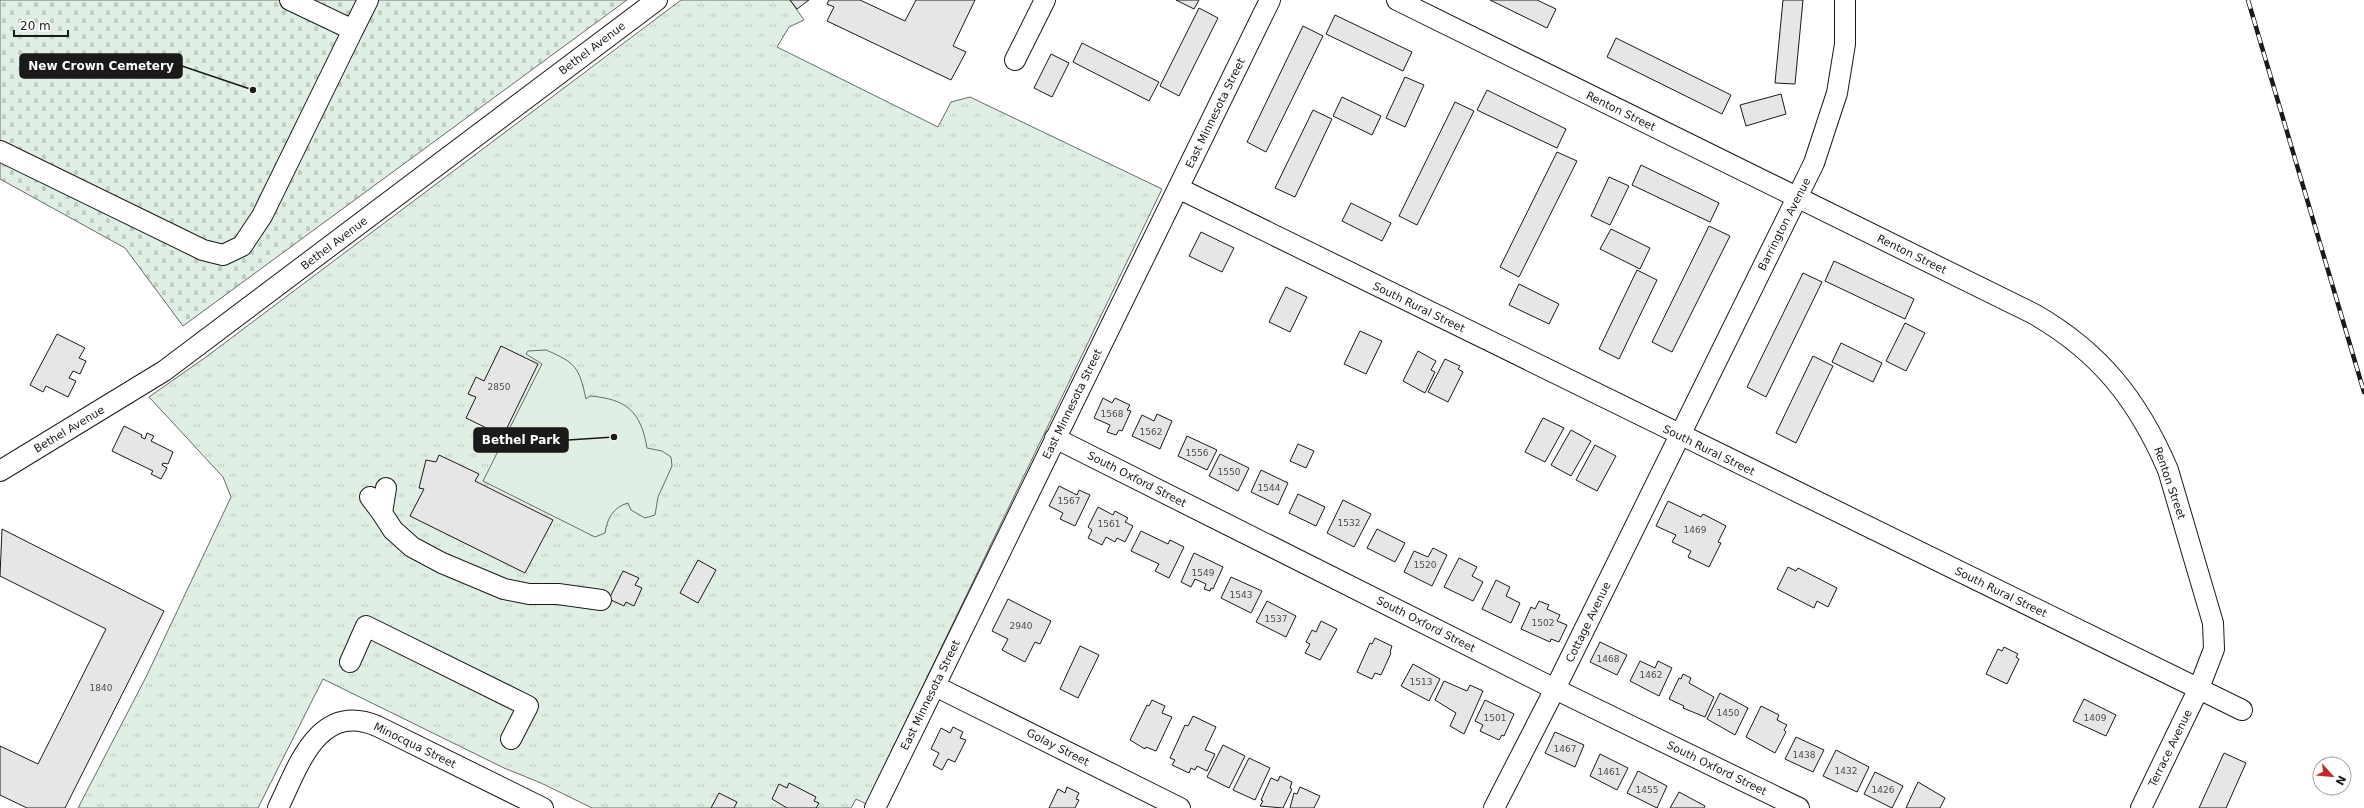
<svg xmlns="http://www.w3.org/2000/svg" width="2364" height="808" font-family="'DejaVu Sans',sans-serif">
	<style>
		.grass { fill: url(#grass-tufts); stroke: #6a6a6a }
		.cemetery { fill: url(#cemetery-stones); stroke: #6a6a6a }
		.pitch { fill: #e0efe3; stroke: #6a6a6a }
		.building { fill: #e6e6e6; stroke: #1a1a1a }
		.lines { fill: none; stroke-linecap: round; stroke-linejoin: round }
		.minor-casing { stroke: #1a1a1a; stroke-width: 22 }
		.minor { stroke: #fff; stroke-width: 20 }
		.rail-casing { stroke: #1a1a1a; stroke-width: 4.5 }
		.rail { stroke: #fff; stroke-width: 3; stroke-dasharray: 9; stroke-linecap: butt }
		.labels { text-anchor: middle; stroke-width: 3; stroke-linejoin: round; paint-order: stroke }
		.number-label { font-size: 9px; fill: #4d4d4d }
		.street-label { font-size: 11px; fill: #1a1a1a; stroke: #fff }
		.leader { fill: none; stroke: #1a1a1a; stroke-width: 1.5 }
		.callout-dot { fill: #1a1a1a; stroke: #fff; stroke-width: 1.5 }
		.callout { fill: #1a1a1a; stroke: #1a1a1a; stroke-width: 1.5 }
		.callout-label { font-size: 12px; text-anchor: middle; font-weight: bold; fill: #fff }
	</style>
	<defs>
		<pattern id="grass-tufts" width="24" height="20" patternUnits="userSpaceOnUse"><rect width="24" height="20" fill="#e0efe3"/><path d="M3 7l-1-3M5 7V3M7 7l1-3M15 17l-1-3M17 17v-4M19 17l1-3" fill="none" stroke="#c0ccc2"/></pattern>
		<pattern id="cemetery-stones" width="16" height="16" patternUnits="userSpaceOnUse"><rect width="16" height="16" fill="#e0efe3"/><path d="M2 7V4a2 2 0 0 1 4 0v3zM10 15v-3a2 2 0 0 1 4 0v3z" fill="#c0ccc2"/></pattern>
	</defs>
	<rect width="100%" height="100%" fill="#fff"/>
	<path class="grass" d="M681,0h109l14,20 -15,7 -12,20 161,80 13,-25 19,-5 192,92 -296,615 -10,-5 -5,9h-259l-51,-25 -37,-15 -181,-89 -65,129h-180l68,-131 85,-180 -8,-20 -74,-80 57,-40z"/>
	<path class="cemetery" d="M0,0h627l-444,326 -58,-78 -125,-69z"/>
	<path class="pitch" d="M546,350c30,13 33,17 40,49l4,-3c37,3 51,16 57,52l15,3 9,6 1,9 -14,31 -3,18 -10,3 -14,-8 -3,-7c-15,4 -21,16 -23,30l-10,4 -112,-56 59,-117 -16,-10 2,-3z"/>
	<path class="building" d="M790,0h19l-12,9z
		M829,0h31l45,21 11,-21h59l-22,46 13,6 -15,28 -124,-59 7,-14 -7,-3z
		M1176,0h23l-5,9z
		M1490,0h47l19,9 -9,19z
		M1783,0h20l-8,84 -20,-1z
		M1199,8l19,10 -39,78 -19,-10z
		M1335,15l77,37 -9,19 -77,-37z
		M1303,26l20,10 -57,116 -19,-10z
		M1616,38l115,57 -9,19 -115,-57z
		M1082,43l77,39 -10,19 -76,-39z
		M1051,54l18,9 -17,34 -18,-9z
		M1405,77l19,8 -19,42 -19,-9z
		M1487,90l79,39 -9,19 -80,-38z
		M1781,94l5,20 -40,12 -6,-21z
		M1342,97l39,19 -9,19 -39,-19z
		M1455,102l19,9 -57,114 -18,-9z
		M1313,110l19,9 -37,78 -20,-9z
		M1557,152l20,9 -58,116 -19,-10z
		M1641,165l78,38 -9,19 -78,-37z
		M1609,177l20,9 -19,39 -19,-9z
		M1351,203l40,20 -9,18 -40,-20z
		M1709,226l21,10 -58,116 -20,-10z
		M1611,229l39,19 -10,21 -40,-20z
		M1201,232l33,16 -12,24 -33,-16z
		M1834,261l80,38 -9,20 -80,-38z
		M1637,270l20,10 -38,79 -20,-10z
		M1803,273l19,9 -56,115 -19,-10z
		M1519,284l40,20 -10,20 -40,-19z
		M1286,287l21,10 -17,35 -21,-10z
		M1905,323l20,10 -19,38 -20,-10z
		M1360,331l22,10 -16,33 -22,-10z
		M57,334l28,14 -6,10 7,3 -6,13 -7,-3 -4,7 7,3 -8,16 -22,-11 -3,6 -13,-7z
		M1841,343l41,20 -9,19 -41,-20z
		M501,346l37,18 -35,72 -37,-18 10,-21 -8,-3 8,-17 8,4z
		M1418,351l18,10 -5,9 4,2 -10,21 -22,-12z
		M1813,356l20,10 -37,77 -20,-10z
		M1445,359l15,7 -2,3 5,3 -15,30 -20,-10z
		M1103,398l9,5 3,-5 15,7 -3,5 4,1 -9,20 -3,-1 -3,5 -9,-3 3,-7 -16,-7z
		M1157,414l15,7 -12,28 -28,-13 10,-21 12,6z
		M1543,418l21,10 -19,34 -20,-10z
		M124,426l18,9 -1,2 4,2 2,-6 7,3 -3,5 22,11 -5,12 -5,-1 -1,2 5,3 -6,11 -10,-5 2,-3 -41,-20z
		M1571,430l20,11 -20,35 -20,-11z
		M1187,436l30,14 -10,20 -29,-14z
		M1298,444l16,7 -8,17 -16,-7z
		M1595,445l21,11 -19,35 -21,-11z
		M1220,454l29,14 -11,23 -29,-15z
		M439,455l40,19 -4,7 78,39 -28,53 -115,-57 14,-27 -5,-1 7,-28 10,2z
		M1261,470l27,13 -10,22 -27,-13z
		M1059,486l18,9 2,-5 11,5 -15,31 -15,-7 3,-6 -14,-7z
		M1298,494l27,13 -9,19 -27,-13z
		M1343,500l28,14 -17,33 -27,-14z
		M1668,501l33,16 2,-3 23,12 -8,16 3,1 -12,24 -21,-10 3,-6 -19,-9 4,-7 -20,-9z
		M1098,507l15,8 2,-4 13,7 -3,4 8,4 -8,16 -8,-4 -2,4 -9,-5 -4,8 -14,-7 4,-8 -4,-3z
		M2,529l162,82 -99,197h-38l-27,-13v-49l38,18 68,-135 -106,-53z
		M1377,529l28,14 -10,19 -28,-14z
		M1141,531l27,13 2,-4 14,7 -15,31 -14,-7 4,-7 -28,-13z
		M1433,548l14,7 -15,31 -28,-14 10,-21 14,6z
		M1194,553l29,14 -10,22 -2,-1 -1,3 -6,-2 2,-5 -11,-5 -4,8 -10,-5z
		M1459,558l18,9 -5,9 11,6 -10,19 -29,-14z
		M698,560l18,10 -18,33 -18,-10z
		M1788,567l8,4 2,-3 39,20 -9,19 -11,-6 -3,7 -37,-19z
		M623,571l16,7 -4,7 7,3 -8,18 -8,-4 -2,4 -15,-7z
		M1231,577l31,14 -11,22 -30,-15z
		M1496,580l14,7 -4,9 14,7 -9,20 -29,-14z
		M1008,599l43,22 -11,23 -5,-2 -10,20 -23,-12 6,-11 -16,-8z
		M1267,601l29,15 -10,21 -30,-15z
		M1539,601l10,4 -2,4 13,6 -3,6 10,4 -8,17 -8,-3 -1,3 -29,-13 10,-22 4,2z
		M1321,621l16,8 -17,31 -15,-7 5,-9 -4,-2 6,-12 4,2z
		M1375,638l17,8 -2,6 1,1 -10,22 -6,-2 -3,6 -15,-7 13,-29 2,1z
		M1600,642l27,13 -10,20 -27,-13z
		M1080,646l19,9 -21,43 -18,-9z
		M2004,647l14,7 -2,3 3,2 -12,25 -21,-10 12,-25 4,2z
		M1640,661l15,7 3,-7 14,7 -13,28 -29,-15z
		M1413,664l27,15 -11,22 -28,-15z
		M1683,674l8,4 -2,5 25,14 -9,20 -22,-9 1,-2 -15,-7 10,-21 2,1z
		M1444,681l23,10 3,-6 13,6 -19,43 -14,-8 6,-13 -21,-13z
		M1720,693l28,15 -13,27 -28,-16z
		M2084,699l32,16 -10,21 -33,-15z
		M1152,700l13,6 -3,7 10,4 -16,34 -10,-4 -1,2 -15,-9 17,-35 2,1z
		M1485,700l29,14 -10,22 -2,-1 -3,5 -19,-9 3,-6 -8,-4z
		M1761,706l18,9 -2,5 10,5 -3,5 2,2 -11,21 -29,-16z
		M1193,716l23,11 -11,23 10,4 -8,17 -10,-5 -2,4 -4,-2 -2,5 -17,-8 3,-5 -5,-2 15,-33 3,1z
		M953,727l10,5 -3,6 6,2 -11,22 -7,-3 -6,11 -9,-5 6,-12 -8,-4 10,-21 9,5z
		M1555,732l29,13 -9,22 -30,-14z
		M1796,737l28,13 -11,22 -28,-13z
		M1223,745l22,11 -16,32 -22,-11z
		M1836,750l33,17 -12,25 -34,-16z
		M2224,753l22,10 -20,45h-27z
		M1600,754l28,14 -11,22 -27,-14z
		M1249,758l21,10 -15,32 -22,-10z
		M1638,771l29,15 -10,22 -30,-15z
		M1875,772l28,14 -11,22 -28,-14z
		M1280,776l12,6 -2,6 2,1 -9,19 -23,-2 3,-5 -2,-1 10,-22 7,3z
		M1918,782l27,16 -5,10h-34z
		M789,783l27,14 -2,4 5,2 -3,5h-29l-15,-9 7,-15 8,4z
		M1067,787l12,6 -3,6 3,1 -4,8h-26l9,-19 7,4z
		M1300,787l20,9 -6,12h-24l4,-15 3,1z
		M1679,792l26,14 -1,2h-34z
		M719,793l18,9 -3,6h-23z"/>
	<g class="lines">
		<defs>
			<path id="minor" d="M290,0l63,30 15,-30
				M1397,0l637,314c66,38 104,86 134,156l45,153 1,26 -15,39 -58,120
				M1015,60l30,-60
				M0,151l203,99 20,5 19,-9 20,-30 91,-186
				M1178,188l1064,522
				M1055,438l500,251 244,119
				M0,471l164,-100 493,-371
				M370,497l12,16 4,-25
				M382,513l11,17 19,17 30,16 62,26 25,5h29l43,6
				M350,662l16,-36 162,80 -17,33
				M935,686l245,122
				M278,808c20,-41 40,-107 99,-82l166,82
				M875,808l395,-808
				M1494,808l61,-119 259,-526 23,-70 8,-49v-44"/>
		</defs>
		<use href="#minor" class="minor-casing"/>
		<use href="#minor" class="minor"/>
		<defs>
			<path id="rail" d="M2248,0l116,392"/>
		</defs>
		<use href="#rail" class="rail-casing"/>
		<use href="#rail" class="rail"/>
	</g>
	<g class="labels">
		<g class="number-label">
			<text x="499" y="390">2850</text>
			<text x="1112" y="417">1568</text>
			<text x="1151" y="435">1562</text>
			<text x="1197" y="456">1556</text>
			<text x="1229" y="475">1550</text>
			<text x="1269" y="491">1544</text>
			<text x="1069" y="504">1567</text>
			<text x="1349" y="526">1532</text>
			<text x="1109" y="527">1561</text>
			<text x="1695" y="533">1469</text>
			<text x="1425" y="568">1520</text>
			<text x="1203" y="576">1549</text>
			<text x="1241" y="598">1543</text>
			<text x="1276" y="622">1537</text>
			<text x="1543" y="626">1502</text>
			<text x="1021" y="629">2940</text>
			<text x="1608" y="662">1468</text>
			<text x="1651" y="678">1462</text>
			<text x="1421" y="685">1513</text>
			<text x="101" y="691">1840</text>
			<text x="1728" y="716">1450</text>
			<text x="1495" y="721">1501</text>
			<text x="2095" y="721">1409</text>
			<text x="1565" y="752">1467</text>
			<text x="1804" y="758">1438</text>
			<text x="1846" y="774">1432</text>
			<text x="1609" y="775">1461</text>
			<text x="1647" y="793">1455</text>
			<text x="1883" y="793">1426</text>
		</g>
		<g class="street-label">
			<text transform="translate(592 48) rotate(-37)" y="4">Bethel Avenue</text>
			<text transform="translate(1621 111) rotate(26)" y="4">Renton Street</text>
			<text transform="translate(1215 113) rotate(-64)" y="4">East Minnesota Street</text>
			<text transform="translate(1784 224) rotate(-63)" y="4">Barrington Avenue</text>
			<text transform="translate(334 243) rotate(-37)" y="4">Bethel Avenue</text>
			<text transform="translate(1912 254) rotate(26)" y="4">Renton Street</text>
			<text transform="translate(1419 307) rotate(26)" y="4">South Rural Street</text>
			<text transform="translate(1072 404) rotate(-64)" y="4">East Minnesota Street</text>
			<text transform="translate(69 429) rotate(-31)" y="4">Bethel Avenue</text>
			<text transform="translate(1709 450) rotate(26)" y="4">South Rural Street</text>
			<text transform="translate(1137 479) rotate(27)" y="4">South Oxford Street</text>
			<text transform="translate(2170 483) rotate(71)" y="4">Renton Street</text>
			<text transform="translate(2001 592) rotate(26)" y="4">South Rural Street</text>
			<text transform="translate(1588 622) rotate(-64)" y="4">Cottage Avenue</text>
			<text transform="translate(1426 624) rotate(27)" y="4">South Oxford Street</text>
			<text transform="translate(930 695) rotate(-64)" y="4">East Minnesota Street</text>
			<text transform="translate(415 745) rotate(26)" y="4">Minocqua Street</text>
			<text transform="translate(1058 747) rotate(27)" y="4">Golay Street</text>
			<text transform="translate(2170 748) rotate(-64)" y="4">Terrace Avenue</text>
			<text transform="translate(1717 768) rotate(26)" y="4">South Oxford Street</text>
		</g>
	</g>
	<path class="leader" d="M253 90L182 66M614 437L568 440"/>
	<g class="callout-dot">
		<circle cx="253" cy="90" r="4"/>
		<circle cx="614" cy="437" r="4"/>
	</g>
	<g class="callout">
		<rect x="20" y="54" width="162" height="24" rx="4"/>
		<rect x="474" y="428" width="94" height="24" rx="4"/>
	</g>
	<g class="callout-label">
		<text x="101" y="70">New Crown Cemetery</text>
		<text x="521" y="444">Bethel Park</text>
	</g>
	<g transform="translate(2332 776) rotate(117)"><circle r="19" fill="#ffffff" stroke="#a3a3a3"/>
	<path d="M0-3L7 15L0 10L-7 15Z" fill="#c62828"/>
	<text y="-6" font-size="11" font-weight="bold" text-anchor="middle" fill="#1a1a1a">N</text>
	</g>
	<path d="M14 30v6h54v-6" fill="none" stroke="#1a1a1a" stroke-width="2"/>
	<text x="20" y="30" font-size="12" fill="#1a1a1a" stroke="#ffffff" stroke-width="3" paint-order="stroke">20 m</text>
</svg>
